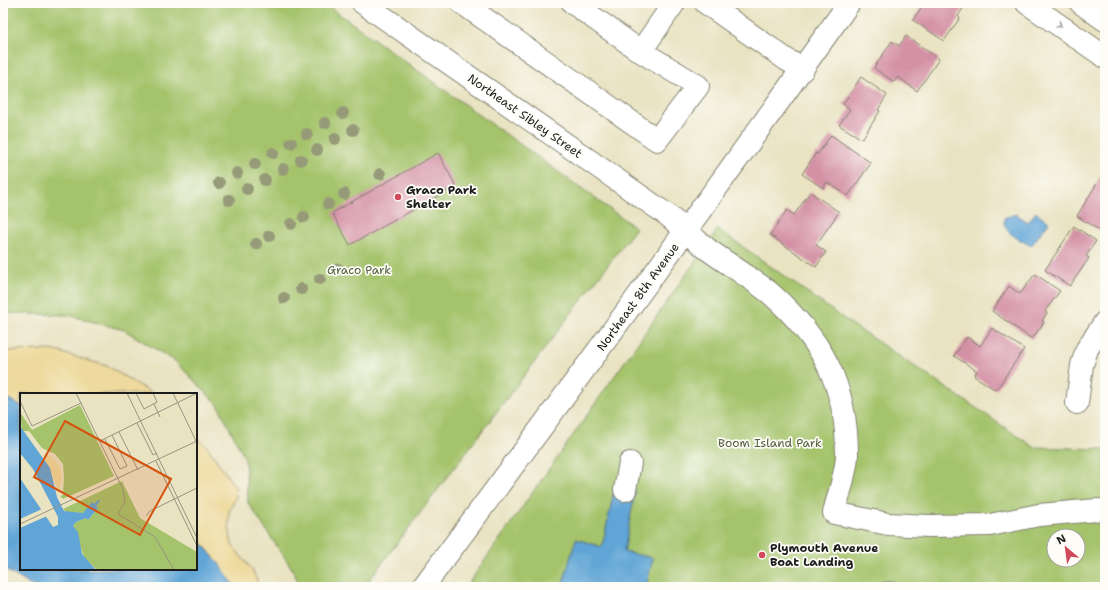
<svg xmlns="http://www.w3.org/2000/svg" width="1108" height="590" font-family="'Shantell Sans',sans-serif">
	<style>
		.green { fill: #a4c36b; stroke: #607044; fill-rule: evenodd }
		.sand { fill: #eeda9e; stroke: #857b5d }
		.water { fill: #61a5d6; stroke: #3e6079 }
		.building { fill: #d491a6 }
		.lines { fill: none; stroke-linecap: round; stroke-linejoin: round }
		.minor-casing { stroke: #82806f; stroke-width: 24 }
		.major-casing { stroke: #82806f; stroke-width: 24 }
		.minor { stroke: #fff; stroke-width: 22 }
		.major { stroke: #fff; stroke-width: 22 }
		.tree { fill: #969a78 }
		.oneway { stroke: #999 }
		.poi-dot { fill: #d1495b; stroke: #fdfcf7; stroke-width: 1.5 }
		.labels { text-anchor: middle; stroke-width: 3.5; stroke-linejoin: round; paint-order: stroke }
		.street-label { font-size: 12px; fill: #1c1c1c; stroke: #fdfcf7 }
		.poi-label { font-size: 12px; font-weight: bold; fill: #1c1c1c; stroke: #fdfcf7; text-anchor: start }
		.park-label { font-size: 12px; fill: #525f3c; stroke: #fdfcf7 }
		.inset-road { fill: none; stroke: #979380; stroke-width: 1 }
		.view { fill: #d4530e; fill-opacity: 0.15; stroke: #d4530e; stroke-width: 2 }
		.inset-edge { fill: none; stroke: #1c1c1c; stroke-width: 2 }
	</style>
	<rect width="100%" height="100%" fill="#fdfcf7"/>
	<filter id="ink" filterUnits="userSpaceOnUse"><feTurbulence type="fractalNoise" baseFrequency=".025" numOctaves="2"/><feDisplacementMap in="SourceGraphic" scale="8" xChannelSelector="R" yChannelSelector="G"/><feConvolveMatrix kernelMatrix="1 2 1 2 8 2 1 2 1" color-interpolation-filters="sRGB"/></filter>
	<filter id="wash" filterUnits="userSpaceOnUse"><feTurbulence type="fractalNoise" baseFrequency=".012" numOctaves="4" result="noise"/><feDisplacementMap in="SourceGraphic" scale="16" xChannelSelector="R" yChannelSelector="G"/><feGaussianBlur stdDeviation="0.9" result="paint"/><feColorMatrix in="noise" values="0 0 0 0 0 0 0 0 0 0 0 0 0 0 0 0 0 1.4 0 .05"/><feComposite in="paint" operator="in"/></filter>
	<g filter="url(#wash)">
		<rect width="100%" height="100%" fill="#e9e3c2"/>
		<path class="green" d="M3,3h321l312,225 -272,359h-63l-10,-20 -43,-64 -3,-44 -27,-54 -43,-44 -51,-31 -56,-15 -65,-2z
			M718,229l132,94 184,124 71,2v138h-459l6,-29 -28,-6 11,-60 -20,-4 -13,59 -26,-8 -14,48h-96zM1054,536h24v24h-24z"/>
		<path class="sand" d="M52,350l55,16 46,28h-132v12l-18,-10v-45z
			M196,436l12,12 27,39 1,10 -7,15v14l3,19 20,25 8,17h-25l-14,-21 -25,-30z"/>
		<path class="water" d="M1036,212l13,10 -18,24c-11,-7 -29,-13 -27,-28l12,-4 12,8z
			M3,396l18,10v163h175v-33l25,30 14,21h-201l-31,-19z
			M615,487l20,4 -11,61 29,6 -7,29h-84l14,-48 26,8z"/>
		<g id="blocks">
			<path class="building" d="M924,3h43l-9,13 2,2 -16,23 -31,-21z
				M906,36l33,23 -22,32 -19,-14 -4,5 -20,-14 18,-27 7,5z
				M861,77l26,18 -9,15 2,1 -18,28 -23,-14 11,-16 -7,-5z
				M831,135l40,28 -23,33 -21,-14 -4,6 -21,-14 14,-21 2,1z
				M438,153l18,33 -106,59 -18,-32z
				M1105,170v64l-28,-18z
				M810,192l29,20 -23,33 10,7 -10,15 -46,-32 17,-25 7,5z
				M1074,226l22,15 -10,15 3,2 -19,28 -25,-16z
				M1035,274l25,17 -15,20 2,2 -5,8 2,1 -12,17 -40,-28 17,-25 11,8z
				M992,328l32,21 -28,41 -22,-14 3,-5 -23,-15 13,-19 13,9z
				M883,582h12l5,5h-22z"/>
		</g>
	</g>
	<g filter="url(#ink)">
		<use href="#blocks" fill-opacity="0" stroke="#82806f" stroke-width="1"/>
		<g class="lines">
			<defs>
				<path id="minor" d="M363,3l303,211c15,12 29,26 44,37 20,14 41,27 60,42 51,45 77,92 77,161 0,17 -9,42 -13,59l54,11 40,2 62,-1 49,-10 58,-5 8,1
					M462,3l195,137 41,-54 -61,-37 -64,-46
					M706,3l81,57 16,9
					M1027,3l78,54
					M1081,3l24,17
					M641,51l33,-48
					M1077,403l5,-38 5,-16 18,-27
					M625,490l5,-27"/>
				<path id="major" d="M423,587c144,-193 287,-388 426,-584"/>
			</defs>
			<use href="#minor" class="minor-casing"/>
			<use href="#major" class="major-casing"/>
			<use href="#minor" class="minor"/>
			<use href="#major" class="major"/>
		</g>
		<g class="tree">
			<circle cx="343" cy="113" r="6"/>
			<circle cx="325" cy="123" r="6"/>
			<circle cx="353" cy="130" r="6"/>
			<circle cx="307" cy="134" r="6"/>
			<circle cx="335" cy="139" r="6"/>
			<circle cx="291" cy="143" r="6"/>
			<circle cx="317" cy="150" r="6"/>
			<circle cx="273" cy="153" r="6"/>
			<circle cx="301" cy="160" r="6"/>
			<circle cx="255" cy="164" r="6"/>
			<circle cx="283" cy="169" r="6"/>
			<circle cx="237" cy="173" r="6"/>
			<circle cx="380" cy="174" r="6"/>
			<circle cx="265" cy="180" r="6"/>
			<circle cx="219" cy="183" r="6"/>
			<circle cx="247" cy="189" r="6"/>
			<circle cx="344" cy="194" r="6"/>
			<circle cx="229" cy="200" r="6"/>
			<circle cx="328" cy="204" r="6"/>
			<circle cx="304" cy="217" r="6"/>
			<circle cx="291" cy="224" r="6"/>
			<circle cx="269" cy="236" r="6"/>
			<circle cx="256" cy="244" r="6"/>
			<circle cx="338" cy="269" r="6"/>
			<circle cx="320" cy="279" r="6"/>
			<circle cx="301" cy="289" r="6"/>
			<circle cx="284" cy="298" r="6"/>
		</g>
		<defs><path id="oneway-chevron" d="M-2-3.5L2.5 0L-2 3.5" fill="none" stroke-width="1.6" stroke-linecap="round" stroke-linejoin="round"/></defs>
		<use class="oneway" href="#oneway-chevron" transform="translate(1059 25) rotate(35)"/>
	</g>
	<g class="poi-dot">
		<circle cx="398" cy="197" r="4"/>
		<circle cx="762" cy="555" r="4"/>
	</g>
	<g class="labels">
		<g class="street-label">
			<text transform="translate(525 116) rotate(35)" y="4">Northeast Sibley Street</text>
			<text transform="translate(638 297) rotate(-54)" y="4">Northeast 8th Avenue</text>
		</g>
		<g class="poi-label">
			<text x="406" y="194">Graco Park<tspan x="406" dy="14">Shelter</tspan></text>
			<text x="770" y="552">Plymouth Avenue<tspan x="770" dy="14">Boat Landing</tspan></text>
		</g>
		<g class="park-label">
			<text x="359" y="274">Graco Park</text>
			<text x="770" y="447">Boom Island Park</text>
		</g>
	</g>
	<g transform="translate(20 393)">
		<rect width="177" height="177" fill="#e9e3c2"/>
		<path d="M60,12l34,71 -51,23 -3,-3 3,-1 1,-18 -1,-13 -8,-10 -13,-6 -13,-17h-7l-2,-19 12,18zM102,88l18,37 57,34v18h-100l-13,-13 -11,-31 3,-4 10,-4 2,2 10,-12 -6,-5 -9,10 -17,-1 -3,-3z" fill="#a4c36b"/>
		<path d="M25,61l7,3 8,10 2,12 -5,18v-11l-14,-30z" fill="#eeda9e"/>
		<path d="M0,33l30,42 7,29 7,14 19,2 9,-11 2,2 4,-4 2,1 -4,5 2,2 -10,12 -2,-2 -10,4 -3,4 5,6 4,22 14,16h-76v-92l33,49 5,-2v-8l-25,-48 -13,-16z" fill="#61a5d6"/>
		<path d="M22,116l5,7 -27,12v-9z" fill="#e9e3c2"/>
		<path class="inset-road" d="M56,0l47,96 2,13 -7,12 37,23 19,33M107,0l70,145M116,0l8,16 13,-7 -4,-9M153,0l24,50M0,8l12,25 49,-23M134,11l6,13M117,30l16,32 4,-2M99,39l19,38M85,46l15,30 7,-3 -15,-31M80,48l97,-48M136,68l41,85M126,123l4,-5 47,-23M0,131l177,-83"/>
		<path class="view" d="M45,28l106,58 -31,56 -106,-58z"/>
		<rect width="177" height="177" class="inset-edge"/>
	</g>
	<rect width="1108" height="590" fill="none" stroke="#fdfcf7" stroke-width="16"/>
	<g transform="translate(1066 548) rotate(331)"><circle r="19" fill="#fdfcf7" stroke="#a3a29f"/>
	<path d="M0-3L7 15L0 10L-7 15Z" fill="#d1495b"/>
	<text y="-6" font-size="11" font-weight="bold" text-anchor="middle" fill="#1c1c1c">N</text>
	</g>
</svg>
